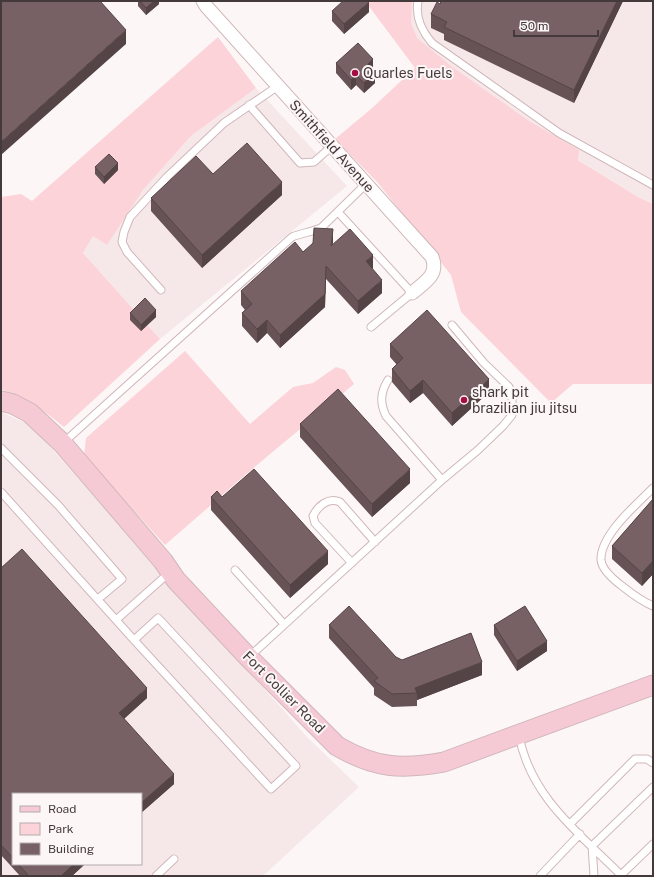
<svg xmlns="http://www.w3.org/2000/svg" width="654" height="877" font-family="'Public Sans',sans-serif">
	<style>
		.built { fill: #f6e8e9; fill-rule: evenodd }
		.green { fill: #fcd3d8 }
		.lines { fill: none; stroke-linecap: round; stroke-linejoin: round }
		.lane-casing { stroke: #d1b7ba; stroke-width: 9 }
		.street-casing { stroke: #d1b7ba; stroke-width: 15 }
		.secondary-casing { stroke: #d1b7ba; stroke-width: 21 }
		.lane { stroke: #fff; stroke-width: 7 }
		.street { stroke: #fff; stroke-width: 13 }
		.secondary { stroke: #f5cad4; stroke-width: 19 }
		.wall { fill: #675356 }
		.shaded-wall { fill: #544446 }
		.building { fill: #786164; stroke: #544446 }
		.poi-dot { fill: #a60d42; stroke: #fcf6f7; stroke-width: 1.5 }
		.labels { text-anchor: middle; stroke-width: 4; stroke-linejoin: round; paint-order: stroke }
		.poi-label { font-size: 14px; fill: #443a3b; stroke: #fcf6f7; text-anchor: start }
		.street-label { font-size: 14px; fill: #443a3b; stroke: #fcf6f7 }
	</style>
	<rect width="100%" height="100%" fill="#fcf6f7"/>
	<path class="built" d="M408,1h245v203l-15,-7 -160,-100 -74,-59z
		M256,88l91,98 -187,153 -77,-86 10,-17 14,8 36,-54 48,-54z
		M1,412l31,14 276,312 51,49 -96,89h-262zM13,794h128v70h-128z"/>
	<path class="green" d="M365,1h47l-1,22 6,15 34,28 78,55 50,29 -1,10 60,37 15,7v180h-80l-22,19 -90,-91 -10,-37 -73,-92 -43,-44 36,-30 44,-41z
		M218,37l38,51 -65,48 -48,54 -36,55 -14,-9 -10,17 77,86 -96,88c-21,-18 -38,-27 -63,-38v-192l20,-3 11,7z
		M185,351l65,73 43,-37 20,-4 23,-16 9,3 9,14 -97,81 -92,80 -81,-89 2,-18z"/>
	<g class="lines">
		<defs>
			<path id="lane" d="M418,1c-3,17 4,30 14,42l127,90 94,52
				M249,105l51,58 14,-1 18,-16
				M338,212l74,81 -41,34
				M161,290l-34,-38 -5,-10 2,-10 6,-15 37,-40 57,-54 54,-37
				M388,380c-8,13 -8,23 -2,36l56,64
				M63,443l229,-206c10,-4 19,-5 29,-9l45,-44
				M1,448l57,57 64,74 -24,20
				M653,488c-16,16 -53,47 -52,72 1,10 13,20 21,26 10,8 19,15 31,20
				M1,492l115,128 54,-48
				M352,563l-37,-40 -2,-7c5,-10 15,-19 27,-14l35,40
				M235,570l49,54
				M116,620l18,20 137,149 25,-23 -138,-148 -24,22
				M249,657l193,-177 36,-30 25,-24 9,-11v-19l-3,-9 -25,-24 -32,-38
				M519,735c11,62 61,99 103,141
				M570,824l65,-65h12l6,4
				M621,875l32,-31
				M156,876l18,-17
				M540,876l40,-42
				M594,876l-2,-30 61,-59"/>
			<path id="street" d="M203,1l3,5 226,251c7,18 -7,25 -20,36"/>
			<path id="secondary" d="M1,401l12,3 17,9 32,30 101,118 13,19 72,77 89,89c38,22 64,24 107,16l209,-77"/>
		</defs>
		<use href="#lane" class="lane-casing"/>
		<use href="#street" class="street-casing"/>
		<use href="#secondary" class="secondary-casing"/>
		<use href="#lane" class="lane"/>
		<use href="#street" class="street"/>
		<use href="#secondary" class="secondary"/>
	</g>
	<path class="wall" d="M138,1h21v3l-13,11 -8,-9z
		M441,1h182l-49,102 -130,-63v-6l-13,-6v-14l9,-10z
		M332,11l37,1 -25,22 -12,-13z
		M336,63l37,6 2,14 -11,10 -8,-8 -5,5 -15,-17z
		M95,167l23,3 -14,14 -9,-10z
		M213,174l69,21 -80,73 -51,-57v-13z
		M332,245l41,23 -1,1 10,24 -24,21 -32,-35 -1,28 -45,41 -13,-15 -10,10 -15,-17v-13l3,-3 -4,-5v-14l62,-39z
		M130,313l26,4 -15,14 -11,-11z
		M390,344l99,48 -37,34 -29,-33 -13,10 -18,-21v-13l5,-4 -7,-8z
		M300,424l110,59 -38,34 -72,-80z
		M211,497h11l106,67 -38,34 -79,-88z
		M653,499v75l-11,12 -30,-27v-13z
		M1,568l146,130 -23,21 50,65 -33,29v-19h-128v70h72l-13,12h-52l-19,-21z
		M329,625l73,35 80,15 -65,25v6l-25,1 -18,-12v-7l-45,-50z
		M494,625l53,26 -30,20 -23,-36z"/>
	<path class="shaded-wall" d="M154,1h5v3l-13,11v-7z
		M617,1h6l-49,102v-13z
		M369,2v10l-25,22v-10z
		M126,30v14l-125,111v-13z
		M373,59v10l-5,5v-10z
		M375,73v10l-11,10v-10z
		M356,75v10l-5,5v-10z
		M118,163v7l-14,14v-7z
		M282,182v13l-80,73v-13z
		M333,229v14l-2,16v-13z
		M373,255v13l-7,7v-14z
		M326,266l-1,41 -45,41v-13z
		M382,280v13l-24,21v-13z
		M156,310v7l-15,14v-6z
		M267,320v13l-10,10v-14z
		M489,379v13l-37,34v-13z
		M423,380v13l-13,10v-12z
		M410,469v14l-38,34v-13z
		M328,551v13l-38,34v-13z
		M653,561v13l-11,12v-13z
		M547,641v10l-30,20v-10z
		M482,662v13l-65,25v-7l-2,-5z
		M147,688v10l-28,25v-10z
		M174,774v10l-33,29v-10z
		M74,864h11l-13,12h-11z"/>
	<path class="building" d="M1,1h99l26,29 -125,112z
		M140,1h14l-8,7z
		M343,1h25l1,1 -25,22 -12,-13z
		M441,1h176l-43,89 -130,-63 3,-5 -16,-8 6,-12 3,2z
		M358,43l15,16 -5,5 7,9 -11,10 -8,-8 -5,5 -15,-17z
		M247,143l35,39 -80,73 -51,-57 45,-42 17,18z
		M109,154l9,9 -14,14 -9,-10z
		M314,228l19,1 -2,17 19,-17 23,26 -7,6 16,19 -24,21 -32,-35 -1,28 -45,41 -13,-15 -10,9 -15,-16 10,-9 -11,-13 54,-49 8,10 10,-9z
		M145,298l11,12 -15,15 -11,-12z
		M427,310l62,69 -37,34 -29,-33 -13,11 -18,-22 11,-11 -13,-14z
		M338,389l72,80 -38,35 -72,-80z
		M254,469l74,82 -38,34 -79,-88 6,-6 5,6z
		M653,499v62l-11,12 -30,-27z
		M22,549l125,139 -28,25 55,61 -33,29v-9h-128v64l-12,-13v-277z
		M349,606l47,51 6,3 69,-27 11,29 -67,26 2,5 -25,1 -18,-13 4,-3 -49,-53z
		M525,606l22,35 -30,20 -23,-36z
		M18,864h56l-13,12h-32z"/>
	<g class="poi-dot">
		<circle cx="355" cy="73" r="4"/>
		<circle cx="464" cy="400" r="4"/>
	</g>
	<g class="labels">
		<g class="poi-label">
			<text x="363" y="78">Quarles Fuels</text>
			<text x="472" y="397">shark pit<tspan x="472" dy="16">brazilian jiu jitsu</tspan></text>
		</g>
		<g class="street-label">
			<text transform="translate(332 146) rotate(48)" y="5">Smithfield Avenue</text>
			<text transform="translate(284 692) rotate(45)" y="5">Fort Collier Road</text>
		</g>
	</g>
	<rect width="654" height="877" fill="none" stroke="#443a3b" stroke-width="4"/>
	<rect x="12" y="793" width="130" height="72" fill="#fcf6f7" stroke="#b2abac"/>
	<rect x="20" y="806" width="20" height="6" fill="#f5cad4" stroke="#b2abac"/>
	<text x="48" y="813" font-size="12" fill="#443a3b">Road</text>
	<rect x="20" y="823" width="20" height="12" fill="#fcd3d8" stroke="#b2abac"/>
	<text x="48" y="833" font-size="12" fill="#443a3b">Park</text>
	<rect x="20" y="843" width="20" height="12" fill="#786164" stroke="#b2abac"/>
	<text x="48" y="853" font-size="12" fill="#443a3b">Building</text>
	<path d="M514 30v6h84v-6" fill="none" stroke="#443a3b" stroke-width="2"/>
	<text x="520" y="30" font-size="12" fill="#443a3b" stroke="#fcf6f7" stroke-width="3" paint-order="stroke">50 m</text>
</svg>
